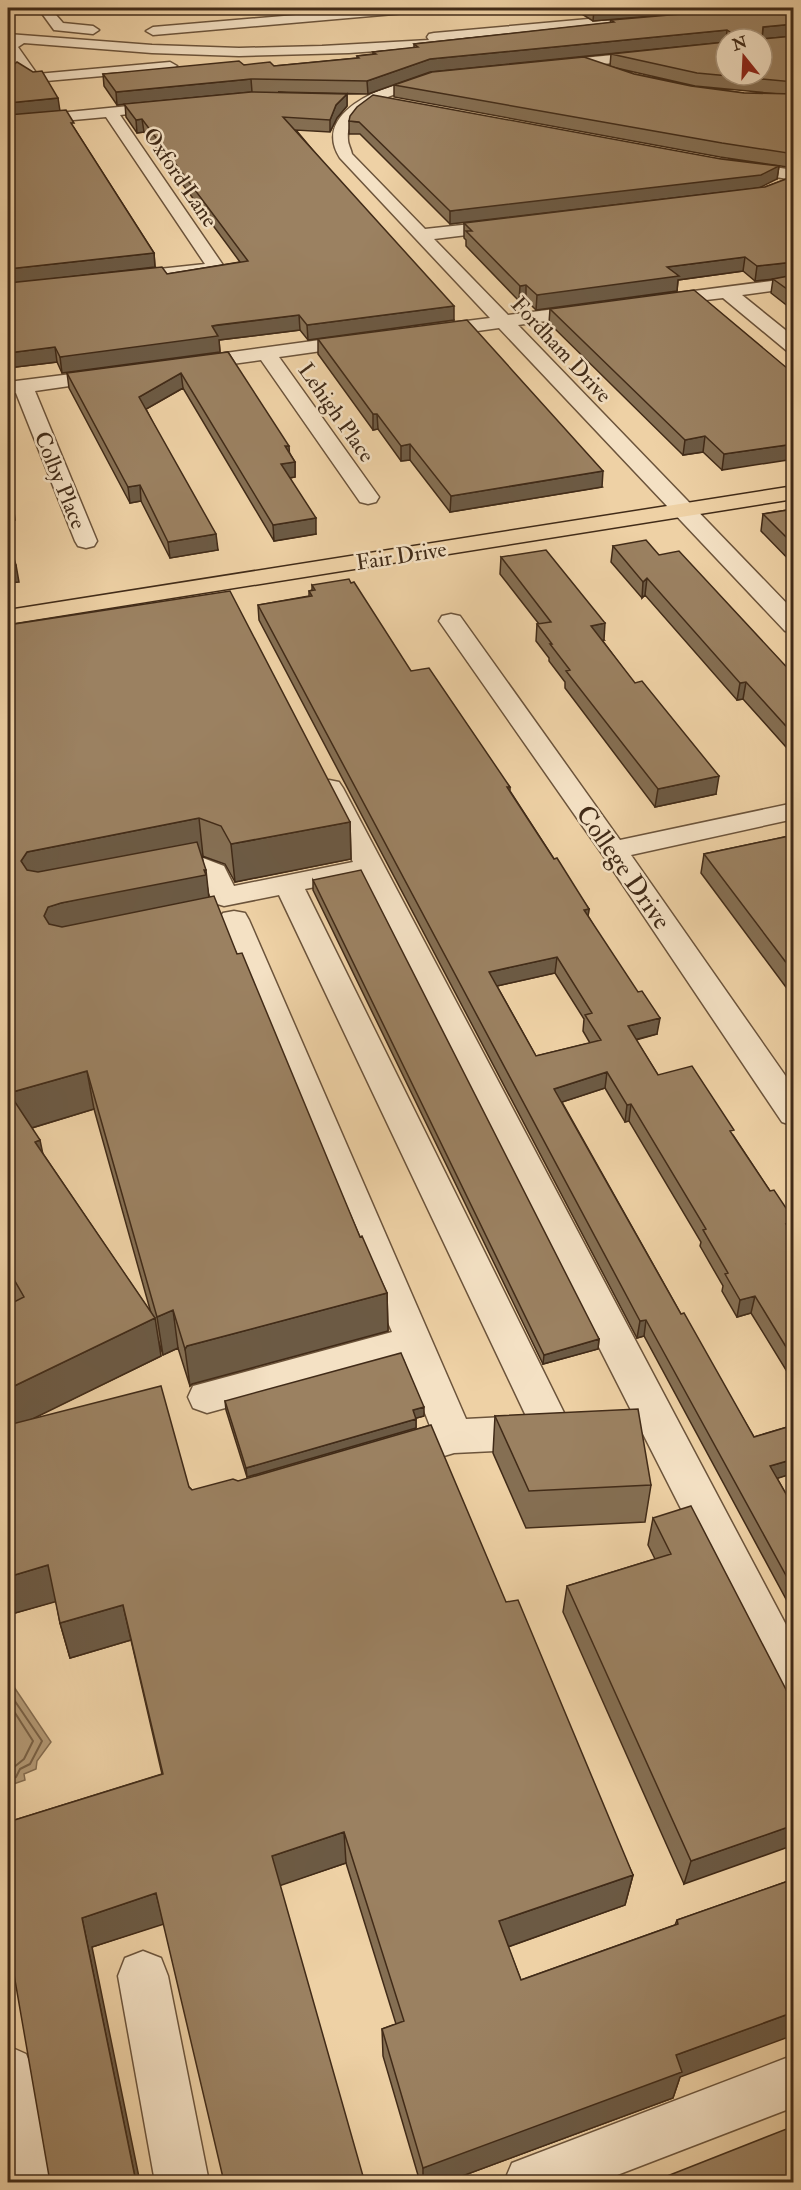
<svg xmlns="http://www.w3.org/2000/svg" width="801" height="2190" font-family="'IM FELL Double Pica',serif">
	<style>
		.water { fill: #b39975; stroke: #856d50; stroke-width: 1.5 }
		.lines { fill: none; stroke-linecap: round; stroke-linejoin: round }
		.shore { stroke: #7a6246; stroke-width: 2 }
		.minor-casing { stroke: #6c543b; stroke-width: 3 }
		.major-casing { stroke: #412b18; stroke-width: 3 }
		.minor { fill: #f4e1c4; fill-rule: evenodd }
		.major { fill: #eed1a5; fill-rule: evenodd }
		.wall { fill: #856f53; stroke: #412b18; stroke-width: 1.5; fill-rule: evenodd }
		.shaded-wall { fill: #6c5a44; stroke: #412b18; stroke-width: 1.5 }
		.building { fill: #9b8161; stroke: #412b18; stroke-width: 1.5; fill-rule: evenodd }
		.labels { text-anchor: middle; stroke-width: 5; stroke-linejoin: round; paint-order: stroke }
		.far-street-label { font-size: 22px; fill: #412b18; stroke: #f4e1c4 }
		.street-label { font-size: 26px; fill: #412b18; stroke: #f4e1c4 }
	</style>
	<rect width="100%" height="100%" fill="#eed1a5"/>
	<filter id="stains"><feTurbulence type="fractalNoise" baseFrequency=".00333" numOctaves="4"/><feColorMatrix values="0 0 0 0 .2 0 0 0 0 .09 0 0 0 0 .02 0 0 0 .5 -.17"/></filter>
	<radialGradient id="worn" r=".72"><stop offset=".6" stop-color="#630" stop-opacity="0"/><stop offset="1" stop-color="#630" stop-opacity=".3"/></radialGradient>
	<path class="water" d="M12,1684l39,58 -14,19 -1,8 -12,5 1,6 -17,6v-100z"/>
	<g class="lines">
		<path class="shore" d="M8,1691l34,50 -12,23 -10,5 -4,8 -8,3
			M8,1702l25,39 -9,18 -16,13"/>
		<defs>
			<path id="minor" d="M38,8h12l13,15 30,3 6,4 -6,4 -39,-4z
				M379,8h44l-6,4 -264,23 -7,-4 7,-4z
				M711,8h41l-6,4 -283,26 2,3 -2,3 -5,1 -109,8 -110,3 -87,-3 -128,-10 -6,4 19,27 133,-12 7,4 -7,4 -135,12c-19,-5 -29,-32 -27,-48l144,11 87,3 83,-2 107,-6 -2,-3 2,-3 5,-1z
				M726,44v8l-174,17 -7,-4 7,-4z
				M438,74l7,4 -2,3c-26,6 -99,21 -95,59 0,4 3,9 4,14l73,75 83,-9 6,1 2,4 -2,4 -6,1 -74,9 74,76 87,-11 6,1 3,4 -3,4 -6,1 -77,11 276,286v22l-9,-2 -286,-303 -72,10 -7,-2 -2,-4 2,-4 7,-2 63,-8 -150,-160c-33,-52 63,-79 98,-84z
				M169,102l7,4 -2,3 -54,6 105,153 -3,4 -6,1 -94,10 -6,-1 -3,-4 3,-4 6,-1 83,-9 -99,-147 -98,9v-8z
				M733,161l61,9v10l-66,-11 -3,-3 3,-3z
				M794,278v10l-52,7 52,42v16l-7,-2 -64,-53 -68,8 -6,-1 -3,-4 3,-4 6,-1z
				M364,334l7,2 2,4 -2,4 -92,13 100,140 -3,5 -8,2 -8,-2 -99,-142 -72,10 -7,-2 -3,-4 3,-4 7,-2z
				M111,369l7,2 3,4 -3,4 -83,12 62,150 -3,5 -8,2 -8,-2 -3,-5 -59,-148 -8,1v-12z
				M451,614l9,2 160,224 174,-37v16l-163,36 163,233v38l-12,-4 -180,-268 -163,-233 3,-5z
				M329,780l10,2 4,6 451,852v66l-16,-6 -417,-822 -56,11 268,542 -6,12c-11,4 -20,2 -30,6l-83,4 -60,18 -14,-5 -6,-12 6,-12 50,-16 -26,-67 -197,54 -14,-5 -5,-11 5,-11 199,-54 -173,-412 4,-7 11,-2 11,2 4,7 217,499 60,-3 -247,-521 -55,11 -10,-3 -14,-27 -38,8 -10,-3 -4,-6 4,-6 51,-11 21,8 10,20 119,-24 -38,-74 4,-6z
				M143,1951l18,7 7,18 41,206h-54l-37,-206 7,-18z
				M8,2046l18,8 8,18 18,110h-44z
				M794,2055v52l-195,75h-95l8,-19z"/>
			<path id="major" d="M794,486v13l-786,125v-14z"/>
		</defs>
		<use href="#minor" class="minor-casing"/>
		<use href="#major" class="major-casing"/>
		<use href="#minor" class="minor"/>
		<use href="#major" class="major"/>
	</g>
	<path class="wall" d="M572,8h177l-156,13z
		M794,8v28l-26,2 26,-2v132l-74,-11 -326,-60v-12l216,-19 1,-12 151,-15h-36v3l-296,30 -62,22 -90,-2 69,2v12l-10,12 -7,14 -34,-2 158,190 -146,20 -8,-10 -81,10 1,12 -158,21 -5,-11 -49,6v-65h1l-1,-3v-230l52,41 14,17 80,125 1,14 12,7 73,-12 -96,-130 -7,1 -11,-16 -1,-13 -8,1 -13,-19 -1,-12 141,-9 30,1 83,-8v-2l16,-2v-2l41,-4v-4l196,-21 1,-3zM612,67l83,19 84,8 -35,-1 -53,-7 -57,-12z
		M349,121l372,38 58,7 -2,13 -327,45 -90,-90h-11z
		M794,176v135l-23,-18 2,-14 -18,2 -12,-10 -65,9 -1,11 -141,19 -10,-10 -7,1 -53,-55v-6l-2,-2v-15l301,-36z
		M550,309l244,65 -72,96 -19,-18 -20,3 -134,-132z
		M318,339l284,148 -152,25 -40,-52 -9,1 -23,-32 -5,1 -55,-76z
		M228,352l67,110v15l-5,1 26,56 -42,7 -91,-153 -37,21 72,141 -48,8 -29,-57 -11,2 -61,-115 -2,-15z
		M794,509v56l-33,-34 2,-17z
		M613,546l46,9 135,120v81l-51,-57 -6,1 -92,-105 -3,3 -31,-36z
		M501,557l103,83h-2l114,154 -61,13 -90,-119v-6l-16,-21v-3l-13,-17 1,-17h2l-39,-50z
		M312,585l99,86 99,116v4l44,68 35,50 -1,7 69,118 -21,6 22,35 75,60 37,56 24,33 -2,8 2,3v148l-43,-70 -14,4 -15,-26 1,-5 -23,-40 1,-4 -72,-121 -4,1 -20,-34 -43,14 119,212 73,123 40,-12v48l-17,5 17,30v106l-150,-278 -7,2 -378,-718 -1,-15 51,-9v-5l3,-1zM555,973l29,46 -1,12 7,12 -54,13 -39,-70z
		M8,625l342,197 1,37 -116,23 -10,-18 -23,-8 7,41 28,57 123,283 27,56 1,38 -196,53 -2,2 -12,-38 -15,7 -6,-19 4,20 -130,63 158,68 3,3 314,112 127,273 -8,30 -117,42 13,33 154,-55 2,-5 117,-41 -114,198 -7,21 -227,84h-26l-37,-126 -1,-27 14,-5 -50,-161 -254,84 -84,27v-152l154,-48 -31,-134 -61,18 -10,-35 -4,-22 -48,14v-310l6,-3 -6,-11zM94,1109l57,204 -108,-159 -11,-26z
		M794,835v163l-93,-125 3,-19z
		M313,880l286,459 -1,10 -55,15 -230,-474z
		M225,1401l199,15 -8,2v10l-169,49 -21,-67z
		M495,1416l156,69 -6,37 -119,6 -33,-75z
		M653,1518l141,187 -110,179 -121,-272 4,-26 88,-27 -7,-14z"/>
	<path class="shaded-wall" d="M617,8h132l-156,13 1,-11z
		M794,24v12l-32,3 1,-12z
		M727,30l-1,12 -296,30 -62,22 -1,-13 63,-22z
		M251,79l1,13 -135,13 -1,-13z
		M347,94v12l-10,12 -7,14v-12l6,-15z
		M58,98l2,13 -52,7v-15z
		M142,119l2,13 -7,1 -1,-13z
		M779,166l-2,13 -18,9 -309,36v-13z
		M154,253l1,14 -147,17v-15z
		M745,257l-2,14 -65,9 -1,11 -141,19 1,-15 130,-28z
		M794,262v15l-39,4 2,-15z
		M526,285v15l-7,1 1,-15z
		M454,306v14l-146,20 -1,-15z
		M299,315l1,15 -81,10 1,12 -158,21 -2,-16 152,-31z
		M55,347l2,15 -49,6v-15z
		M181,373l2,15 -42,24 -2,-15z
		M373,414h4l1,15 -5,1z
		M705,436l-2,16 -20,3 2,-15z
		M410,444v16l-9,1v-15z
		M794,444v15l-72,11 2,-16z
		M285,446h4l1,15z
		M295,462v15l-13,2 -1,-15z
		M603,471l-1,16 -152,25 1,-16z
		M140,485l1,16 -11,2 -2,-16z
		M8,487h2l2,16 -4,-9z
		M13,503l2,17 -7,1v-17z
		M316,518v16l-42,7 -1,-16z
		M216,534l2,16 -48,8 -2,-16z
		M16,565l3,17 -11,1v-17z
		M647,578l-2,17 -3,3 1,-16z
		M605,623l-1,17 -15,3 2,-17z
		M746,682l-3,17 -6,1 3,-17z
		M719,776l-3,18 -61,13 3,-18z
		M199,818l4,38 -168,34 -14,-29 6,-9z
		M350,822l1,37 -116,23 -4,-38z
		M206,870l4,38 -155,37 -11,-29 4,-9 13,-4z
		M589,909l-2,16 -3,-15z
		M557,957l-2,16 -67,15 1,-16z
		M660,1018l-3,16 -31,8 2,-16z
		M87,1071l7,38 -76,23 -9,-39z
		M607,1072l-2,16 -52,17 1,-16z
		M631,1104l-2,17 -4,1 2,-17z
		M40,1140l8,39 -13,-37z
		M794,1222v2l-4,14 -4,-14z
		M387,1293l1,38 -196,53 -2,2 -5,-37 2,-3z
		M755,1296l-4,17 -14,4 3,-17z
		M173,1310l5,38 -15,7 -6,-38z
		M155,1318l6,38 -153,75v-42z
		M646,1320l-2,16 -7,2 3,-17z
		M599,1339l-1,10 -55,15 1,-9z
		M424,1407v9l-11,3v-9z
		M416,1419v9l-169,49 -1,-9z
		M794,1459v14l-28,9 4,-16z
		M48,1565l10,36 -50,14v-38z
		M123,1605l8,35 -61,18 -10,-35z
		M794,1825v20l-110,39 7,-23z
		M344,1832l2,31 -70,24 -4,-31z
		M633,1875l-8,30 -129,46 3,-30z
		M156,1893l8,31 -72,23 48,235h-4l-54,-264z
		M8,1940l13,29 -13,5z
		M794,2012v23l-114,42 -7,21 -227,84h-23v-14l253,-113z
		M363,2176v6h-16z"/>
	<path class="building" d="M591,8h26l-23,2z
		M752,8h42v16l-31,3 -1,12 32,-3v46l-97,-9 -86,-19 115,-12v33h36v-36h-34l2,-7 -3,-2 -297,29 -63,22 -116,-2 -135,13 -13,-18 136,-13 5,4 26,-3 4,4 85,-8 -2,-2 19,-2 -3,-2 45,-5 -4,-3 200,-22 -3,-2z
		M584,57l50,17 57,12 53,7 50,1v60l-72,-11 -328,-58 38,-13z
		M17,62l16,10 9,-1 16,27 -50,5v-33z
		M251,92l96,2 -11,11 -6,15 -47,-3 171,189 -147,19 -8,-10 -82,10 -5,1 6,10 -158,21 -5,-10 -47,6v-50l6,1 -6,-14v-7l154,-16 5,7 81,-13 -106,-142 -6,1 -12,-16z
		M373,95l348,64 58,7 -18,9 -311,36 -91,-89 -10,-1 1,-5 7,-9z
		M66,110l8,13h-3l83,130 -146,16v-154z
		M794,176v86l-37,4 -12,-9 -78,10 12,9 -142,19 -11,-10 -6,1 -54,-55h6l-8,-8 301,-36z
		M794,275v19l-21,-15z
		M694,290l100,84v70l-70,10 -19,-18 -20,4 -135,-131z
		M467,320l136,151 -152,25 -41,-52 -9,2 -24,-32h-4l-55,-75z
		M228,352l61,94h-4l10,16 -14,2 35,54 -43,7 -92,-152 -42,24 77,137 -48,8 -28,-57 -12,2 -61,-114z
		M8,490l5,13 -5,1z
		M794,509v36l-31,-31z
		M8,539l8,26 -8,1z
		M646,540l13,15 20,-4 115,124v60l-48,-53 -6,1 -93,-105 -4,4 -30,-36z
		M546,550l59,73 -14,3 44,57 7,-2 77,95 -61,13 -92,-118 4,-1 -20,-26h2l-15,-20 14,-2 -50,-65z
		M349,579l2,4 3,-1 57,89 18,-3 81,119h-3l47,72 3,-1 32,51 -5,1 54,82 4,-1 18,27 -32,8 30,49 34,-9 42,64 -4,1 40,60 4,-1 20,30v2l-8,2 8,11v125l-39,-64 -15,4 -15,-26 3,-1 -25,-43 3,-1 -75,-125 -4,1 -20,-33 -53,17 127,225 3,-1 70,124 40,-12v34l-24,7 24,42v82l-148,-270 -6,1 -382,-716 54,-9 -3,-5 6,-1 -3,-5zM557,957l35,56 -7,2 16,25 -65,16 -47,-84z
		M230,591l120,231 -119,22 -10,-18 -22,-8 -172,34 -6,9 6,9 11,2 159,-30 9,28h-2l2,5 -145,28 -13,4 -4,9 5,8 13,3 152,-31 23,58 5,-1 118,284 2,-1 25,57 -200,53 -2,3 -12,-39 -16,7 -70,-246 -78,22 31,47 -5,2 120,176 -147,71v-84l16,-8 -16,-28v-644z
		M794,835v138l-90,-119z
		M361,870l238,469 -55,16 -231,-475z
		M401,1353l23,54 -11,3 3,9 -170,49 -21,-67z
		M161,1386l28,101 3,3 41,-11 5,2 193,-56 75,177 12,-2 115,275 -134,46 22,59 157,-56 -1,-4 117,-41v133l-118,43 6,17 -259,96 -41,-139 22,-8 -60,-189 -72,24 91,320 -16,6h-123l-68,-289 -74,25 54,264h-86l-42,-242v-118l155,-48 -40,-169 -63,18 -12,-58 -40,12v-152z
		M638,1409l13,76 -122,6 -34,-75z
		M691,1506l103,199v120l-103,36 -124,-275 104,-32 -18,-36z
		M794,2126v56h-142z"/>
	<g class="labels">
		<g class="far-street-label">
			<text transform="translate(181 177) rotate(56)" y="8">Oxford Lane</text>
			<text transform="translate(562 349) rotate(47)" y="8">Fordham Drive</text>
			<text transform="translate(337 412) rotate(55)" y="8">Lehigh Place</text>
			<text transform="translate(61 480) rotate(68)" y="8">Colby Place</text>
			<text transform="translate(401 555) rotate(-9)" y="8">Fair Drive</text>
		</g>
		<g class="street-label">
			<text transform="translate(624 867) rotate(55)" y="9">College Drive</text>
		</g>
	</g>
	<rect width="801" height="2190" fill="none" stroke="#eed1a5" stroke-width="30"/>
	<rect x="9" y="9" width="783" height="2172" fill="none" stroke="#412b18" stroke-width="3"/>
	<rect x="15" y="15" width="771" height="2160" fill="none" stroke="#412b18" stroke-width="1.5"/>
	<g transform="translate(744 57) rotate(342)"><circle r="28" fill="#f4e1c4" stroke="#ac987f" stroke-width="1.5"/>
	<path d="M0-4.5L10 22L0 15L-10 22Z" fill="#8f2418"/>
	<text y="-9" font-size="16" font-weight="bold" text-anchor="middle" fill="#412b18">N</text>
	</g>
	<rect width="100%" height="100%" filter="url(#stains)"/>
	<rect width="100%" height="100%" fill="url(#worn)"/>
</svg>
